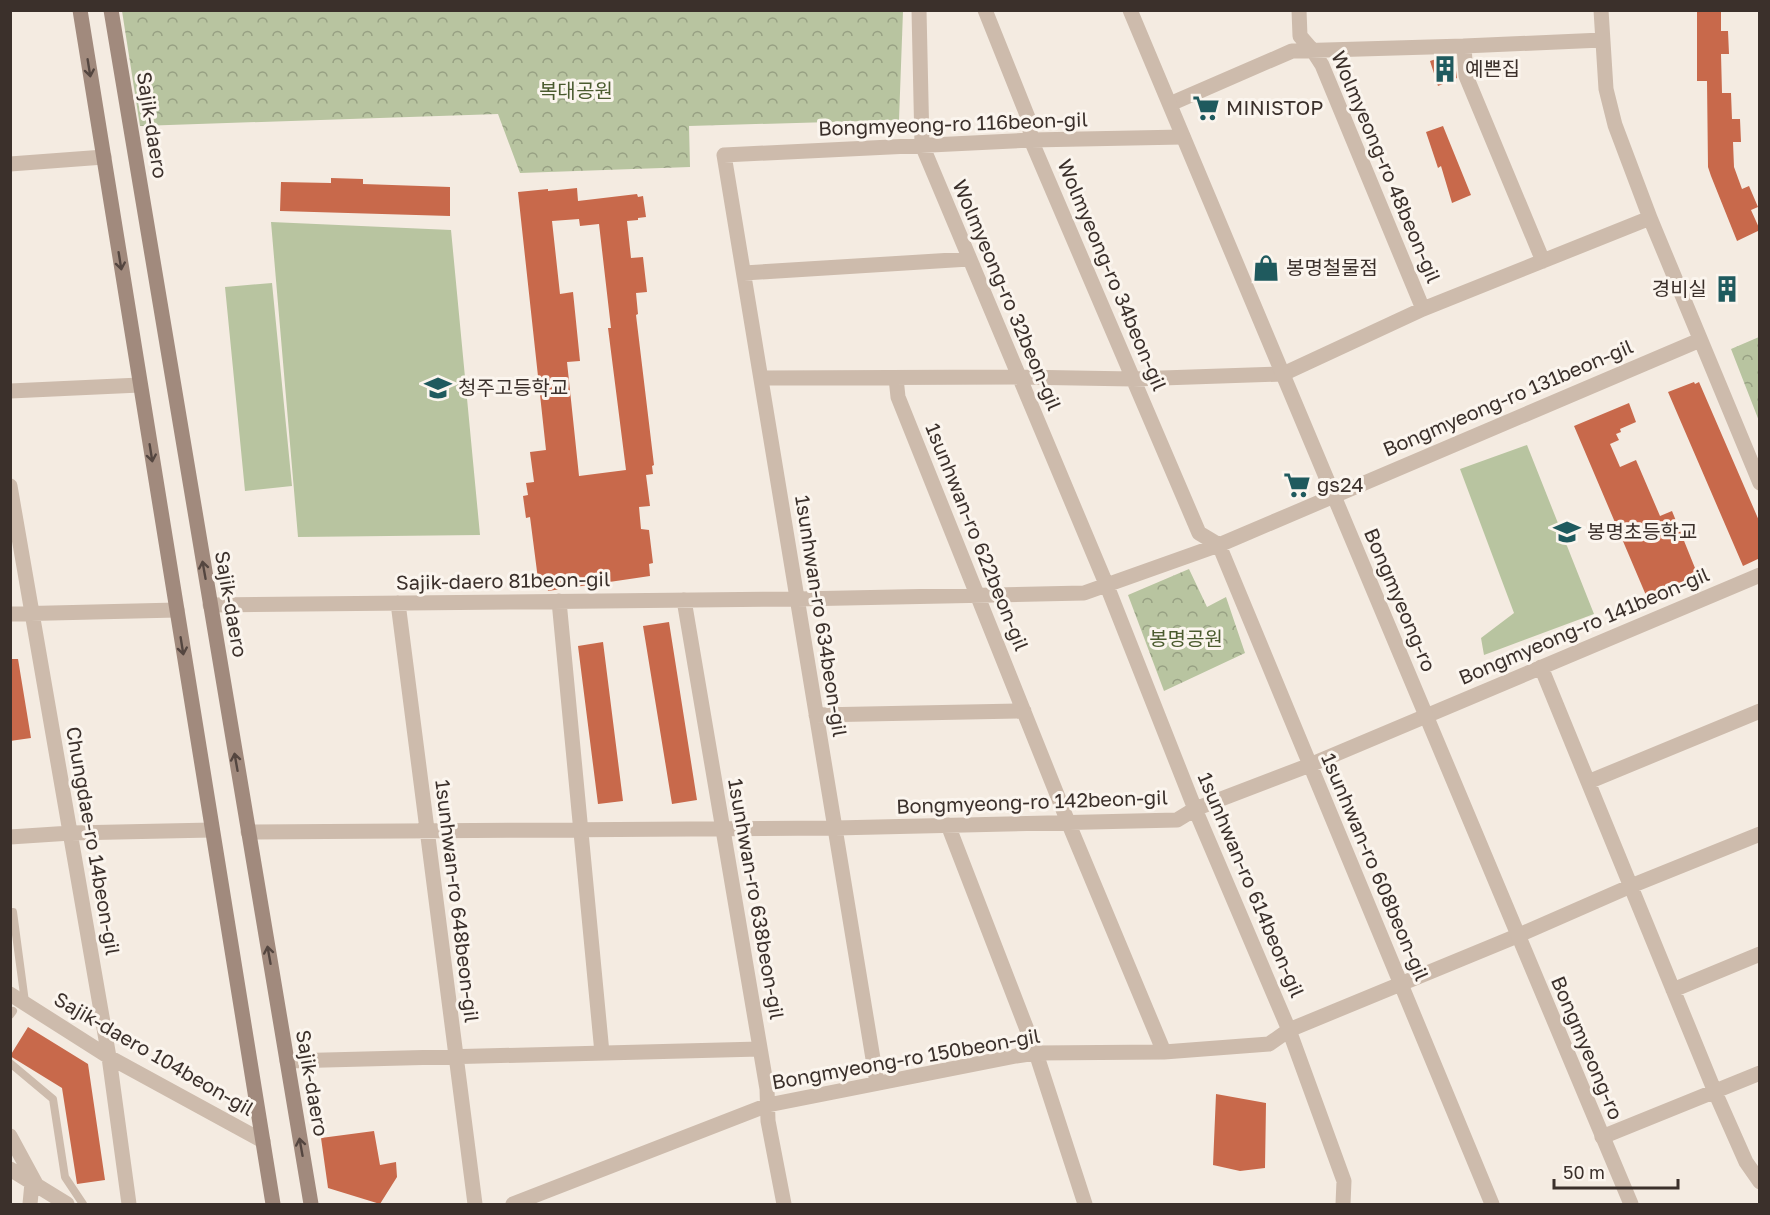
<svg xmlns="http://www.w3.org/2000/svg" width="1770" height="1215" font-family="'Golos Text','Noto Sans KR',sans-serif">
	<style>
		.park { fill: url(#park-crowns) }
		.pitch { fill: #b8c4a0 }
		.building { fill: #c8694b; fill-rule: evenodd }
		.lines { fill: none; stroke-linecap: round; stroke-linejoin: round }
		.service { stroke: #cdbbac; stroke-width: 8 }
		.minor { stroke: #cdbbac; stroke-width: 15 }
		.tertiary { stroke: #cdbbac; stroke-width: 15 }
		.secondary { stroke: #a18a7d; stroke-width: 15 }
		.oneway { stroke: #544640 }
		.labels { text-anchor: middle; stroke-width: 6; stroke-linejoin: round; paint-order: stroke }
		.poi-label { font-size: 20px; fill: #3b302b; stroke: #fbf5ee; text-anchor: start }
		.park-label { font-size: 20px; fill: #4a5a2e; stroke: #fbf5ee }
		.street-label { font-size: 20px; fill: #3b302b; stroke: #fbf5ee }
	</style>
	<defs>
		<pattern id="park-crowns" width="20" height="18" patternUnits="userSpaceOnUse" patternTransform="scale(1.5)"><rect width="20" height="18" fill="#b8c4a0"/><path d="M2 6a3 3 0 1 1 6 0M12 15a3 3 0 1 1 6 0" fill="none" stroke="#97a083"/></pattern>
	</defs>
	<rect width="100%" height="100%" fill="#f4ebe1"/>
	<path class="park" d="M122,11h781l-4,109 -210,6 1,41 -170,6 -22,-59 -358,12z
		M1759,337v84l-28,-72z
		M1189,569l18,38 19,-10 19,56 -81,38 -36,-96z"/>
	<path class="pitch" d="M271,222l180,8 29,305 -182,2z
		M272,283l20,203 -47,5 -20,-204z
		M1527,445l67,169 -110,41 -3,-17 33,-25 -54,-144z"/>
	<path class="building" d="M1697,10h24v21h7l1,23h-8l1,39h9l1,26h8l1,23h-8l1,25 8,22 7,-3 9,21 -7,3 9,20 -23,11 -26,-65 -3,-9 -1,-86h-10z
		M1445,56h9l3,22 -19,8 -8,-25z
		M1443,126l28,69 -19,8 -11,-37 -3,2 -12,-36z
		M331,178l32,1v5l87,3v29l-170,-5 1,-29 50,1z
		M577,188l1,13 59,-7 1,3 5,-1 3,21 -8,1v2l-11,1 4,37 12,-1 4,35 -11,1 2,21 -2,1 18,150 -2,1 1,8 -7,1 4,31 -11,1 2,22 8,1 4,33 -4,1 1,12 -102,15 -1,-5 -8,1 -9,-70 -4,1 -3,-22 5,-1 -2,-12 8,-1 -4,-30 16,-2 -28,-258 30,-3v2zM579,219l1,7 19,-2 12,104h-3l18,142 -47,6 -12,-114 13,-1 -7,-69 -13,2 -8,-73z
		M1694,382l1,2 4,-2 61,141v35l-17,8 -75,-174z
		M1629,403l7,19 -16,7 1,3 -5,2 3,6 -9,4 10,23 16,-7 24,56 12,-5 27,67 -51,22 -74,-174z
		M669,622l28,178 -25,4 -29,-178z
		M603,642l20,159 -25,3 -20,-158z
		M10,659h8l13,79 -21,3z
		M28,1027l60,37 17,116 -28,4 -15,-96 -52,-32z
		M1216,1094l50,9 -1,65 -25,3 -27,-6z
		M374,1131l6,34 16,-3 1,15 -17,27 -52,-16 -7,-50z"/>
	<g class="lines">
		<path class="service" d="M13,912l12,90
			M10,1015l3,-4
			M10,1063l43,36 12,78 18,27"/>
		<path class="minor" d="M919,10l3,135 185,441 88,223 94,221 55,151 -1,23
			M985,10l44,110 2,20 168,393 20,12 273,659
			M1299,10l1,26 13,15 9,14 101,244
			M1601,10l5,79 9,36 35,93 110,265
			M1464,46l2,30 77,185
			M1170,104l122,-53 172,-5 138,-6
			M10,164l94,-7
			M744,273l225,-14
			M761,378l257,-1 115,2 150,-5 140,-65 227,-91
			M896,378l2,19 170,425 96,230
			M10,391l130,-6
			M10,486l99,571 20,147
			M684,600l83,489 1,32 16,83
			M559,601l43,452
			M398,603l77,601
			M210,605l587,-6 287,-6 135,-48 481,-205
			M10,614l167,-4
			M1541,667l174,425 31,70 14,20
			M816,715l208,-4
			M1588,782l172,-71
			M948,825l88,228 49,151
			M248,832l587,-4 342,-8 18,-11 115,-44 450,-190
			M10,837l61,-4 141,-3
			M1673,990l87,-36
			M10,994l99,63 154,84
			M287,1061l473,-12
			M877,1083l-153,-928 307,-15 152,-3
			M10,1136l26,48
			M1602,1137l158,-64
			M10,1169l57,35
			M30,1204l2,-21
			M513,1204l255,-99 248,-49 20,-3 128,-1 105,-8 20,-14 228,-94 114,-50 129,-52"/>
		<path class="tertiary" d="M1130,10l501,1194"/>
		<path class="secondary" d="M80,10l193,1194
			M111,10l200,1194"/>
	</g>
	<defs><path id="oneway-shaft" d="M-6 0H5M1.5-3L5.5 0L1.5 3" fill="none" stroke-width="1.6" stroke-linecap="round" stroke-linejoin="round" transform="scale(1.5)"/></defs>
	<g class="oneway">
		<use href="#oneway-shaft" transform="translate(89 68) rotate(81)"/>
		<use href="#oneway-shaft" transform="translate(120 261) rotate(81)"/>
		<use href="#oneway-shaft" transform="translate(151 453) rotate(81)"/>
		<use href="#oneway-shaft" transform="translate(204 570) rotate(-100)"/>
		<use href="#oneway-shaft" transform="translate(182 646) rotate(81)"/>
		<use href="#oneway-shaft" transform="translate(236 762) rotate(-100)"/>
		<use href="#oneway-shaft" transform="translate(269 955) rotate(-100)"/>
		<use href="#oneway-shaft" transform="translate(301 1147) rotate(-100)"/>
	</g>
	<defs>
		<symbol id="building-bare" viewBox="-9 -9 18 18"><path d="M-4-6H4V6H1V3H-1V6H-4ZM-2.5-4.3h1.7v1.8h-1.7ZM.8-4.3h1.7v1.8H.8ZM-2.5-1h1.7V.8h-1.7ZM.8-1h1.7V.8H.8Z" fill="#1f5a5e" stroke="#fbf5ee" stroke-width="2.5" paint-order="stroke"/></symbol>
		<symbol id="supermarket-bare" viewBox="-9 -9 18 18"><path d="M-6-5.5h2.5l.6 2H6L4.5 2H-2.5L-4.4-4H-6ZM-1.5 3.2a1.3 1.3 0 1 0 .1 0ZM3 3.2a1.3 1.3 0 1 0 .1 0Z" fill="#1f5a5e" stroke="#fbf5ee" stroke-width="2.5" paint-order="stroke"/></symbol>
		<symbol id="shop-bare" viewBox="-9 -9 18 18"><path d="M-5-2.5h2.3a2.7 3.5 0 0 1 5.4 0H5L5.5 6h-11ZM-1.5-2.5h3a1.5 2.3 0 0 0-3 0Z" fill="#1f5a5e" stroke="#fbf5ee" stroke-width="2.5" paint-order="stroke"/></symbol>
		<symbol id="school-bare" viewBox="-9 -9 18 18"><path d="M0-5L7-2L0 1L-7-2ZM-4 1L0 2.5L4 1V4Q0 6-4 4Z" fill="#1f5a5e" stroke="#fbf5ee" stroke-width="2.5" paint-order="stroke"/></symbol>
	</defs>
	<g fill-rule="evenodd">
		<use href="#building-bare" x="1426" y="50" width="38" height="38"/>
		<use href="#supermarket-bare" x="1187" y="89" width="38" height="38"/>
		<use href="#shop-bare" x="1247" y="249" width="38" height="38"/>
		<use href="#building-bare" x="1708" y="270" width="38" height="38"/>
		<use href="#school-bare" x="419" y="369" width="38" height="38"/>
		<use href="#supermarket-bare" x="1278" y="466" width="38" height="38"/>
		<use href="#school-bare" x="1548" y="513" width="38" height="38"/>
	</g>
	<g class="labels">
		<g class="poi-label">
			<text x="1465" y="76">예쁜집</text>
			<text x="1226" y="115">MINISTOP</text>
			<text x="1286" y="275">봉명철물점</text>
			<text x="1707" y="296" text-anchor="end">경비실</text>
			<text x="458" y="395">청주고등학교</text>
			<text x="1317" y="492">gs24</text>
			<text x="1587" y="539">봉명초등학교</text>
		</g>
		<g class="park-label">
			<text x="576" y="98">복대공원</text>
			<text x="1186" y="646">봉명공원</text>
		</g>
		<g class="street-label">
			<text transform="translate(953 124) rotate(-2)" y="7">Bongmyeong-ro 116beon-gil</text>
			<text transform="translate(152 125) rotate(81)" y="7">Sajik-daero</text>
			<text transform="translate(1386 167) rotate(67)" y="7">Wolmyeong-ro 48beon-gil</text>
			<text transform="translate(1112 275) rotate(67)" y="7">Wolmyeong-ro 34beon-gil</text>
			<text transform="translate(1007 295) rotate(67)" y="7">Wolmyeong-ro 32beon-gil</text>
			<text transform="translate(1508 398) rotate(-23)" y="7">Bongmyeong-ro 131beon-gil</text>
			<text transform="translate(977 537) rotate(68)" y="7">1sunhwan-ro 622beon-gil</text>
			<text transform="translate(503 581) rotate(-1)" y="7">Sajik-daero 81beon-gil</text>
			<text transform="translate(1400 600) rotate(67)" y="7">Bongmyeong-ro</text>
			<text transform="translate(231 604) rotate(80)" y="7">Sajik-daero</text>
			<text transform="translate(821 616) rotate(81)" y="7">1sunhwan-ro 634beon-gil</text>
			<text transform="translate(1584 626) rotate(-23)" y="7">Bongmyeong-ro 141beon-gil</text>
			<text transform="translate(1032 802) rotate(-2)" y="7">Bongmyeong-ro 142beon-gil</text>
			<text transform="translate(93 841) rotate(80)" y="7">Chungdae-ro 14beon-gil</text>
			<text transform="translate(1375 867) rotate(67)" y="7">1sunhwan-ro 608beon-gil</text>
			<text transform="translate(1251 885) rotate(67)" y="7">1sunhwan-ro 614beon-gil</text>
			<text transform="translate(756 899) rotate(80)" y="7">1sunhwan-ro 638beon-gil</text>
			<text transform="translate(457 901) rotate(83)" y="7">1sunhwan-ro 648beon-gil</text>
			<text transform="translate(1587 1048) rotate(67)" y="7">Bongmyeong-ro</text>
			<text transform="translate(154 1054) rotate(30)" y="7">Sajik-daero 104beon-gil</text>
			<text transform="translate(906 1059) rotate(-10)" y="7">Bongmyeong-ro 150beon-gil</text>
			<text transform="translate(312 1083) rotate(80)" y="7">Sajik-daero</text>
		</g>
	</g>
	<rect width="1770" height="1215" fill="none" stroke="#3b302b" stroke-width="24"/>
	<path d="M1554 1179v9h124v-9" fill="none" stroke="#3b302b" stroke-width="3"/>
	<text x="1563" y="1179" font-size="18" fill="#3b302b" stroke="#fbf5ee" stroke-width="4.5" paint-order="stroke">50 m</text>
</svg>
